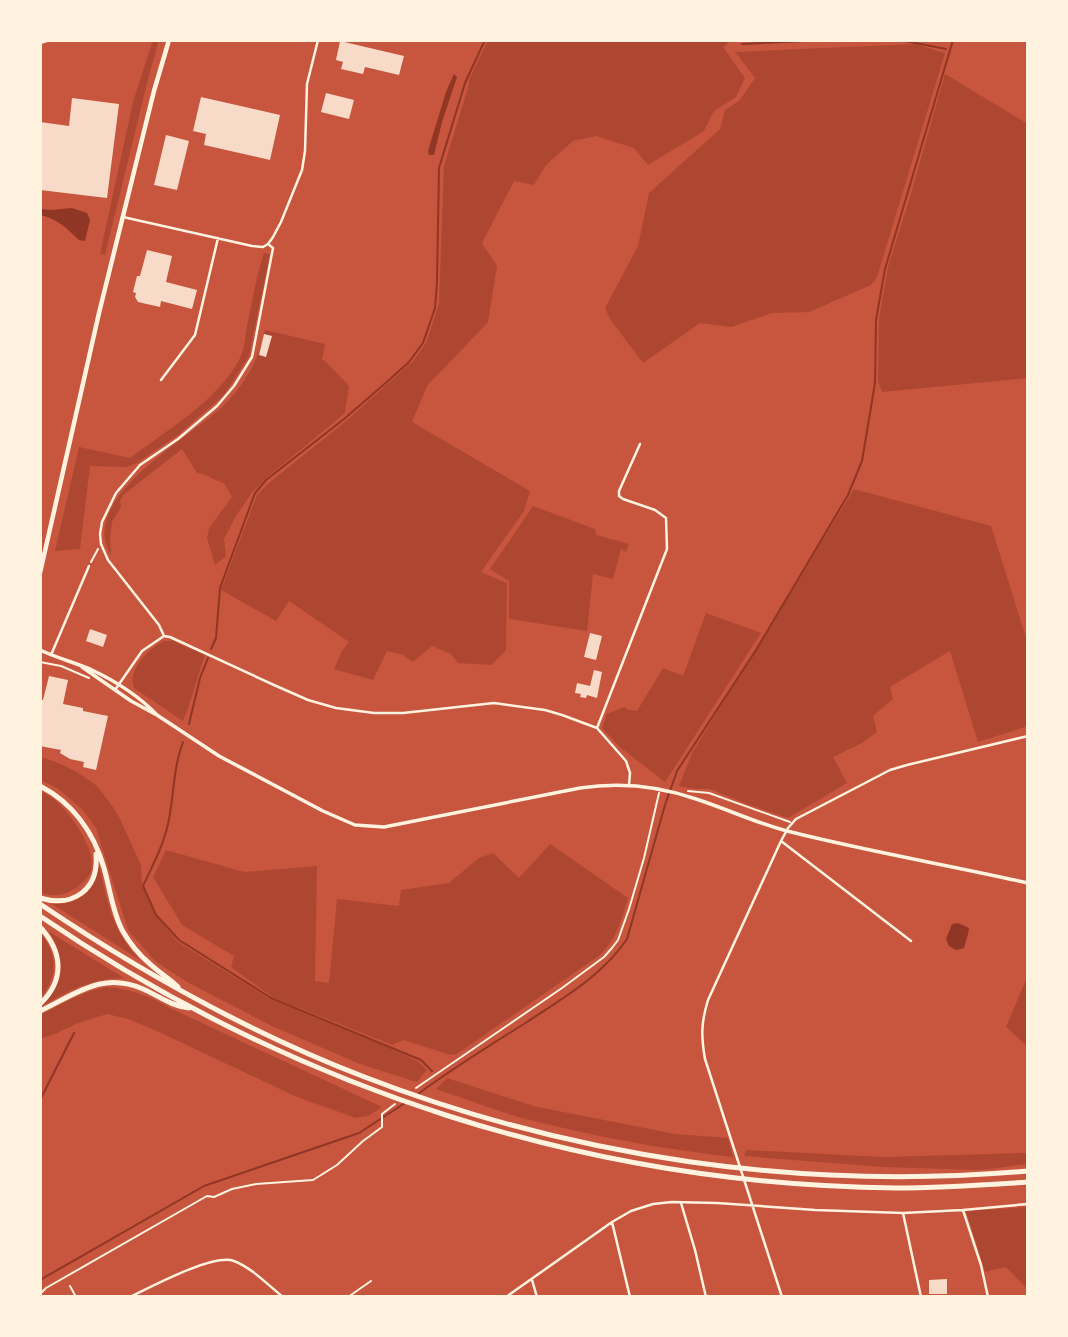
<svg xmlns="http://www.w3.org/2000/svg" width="1068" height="1337" font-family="Karla,sans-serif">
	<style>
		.green { fill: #ae4732 }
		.water { fill: #8f3625 }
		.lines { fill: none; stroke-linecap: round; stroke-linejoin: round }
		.stream { stroke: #8f3625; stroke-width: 2 }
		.building { fill: #f7dbc8 }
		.path { stroke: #fff3e0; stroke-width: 2 }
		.service { stroke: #fff3e0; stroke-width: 2 }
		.minor { stroke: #fff3e0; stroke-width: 2.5 }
		.tertiary { stroke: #fff3e0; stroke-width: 3.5 }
		.secondary { stroke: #fff3e0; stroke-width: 4.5 }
		.motorway { stroke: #fff3e0; stroke-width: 5 }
	</style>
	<rect width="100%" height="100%" fill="#c8553d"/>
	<path class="green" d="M153,40h6l-11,39 -43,176 -5,-1 33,-152z
		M488,40h244l-9,7 22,31 -9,19 -22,14 -10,20 -56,34 -14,-17 -38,-12 -23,5 -27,24 -12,20 -20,-4 -32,62 15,23 -9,56 -61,64 -15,36 118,69 -6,20 -43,61 26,11 -1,67 -14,15 -34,-2 -7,-9 -19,-8 -19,16 -10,-7 -16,-4 -14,29 -39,-11 8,-18 7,-9 -60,-41 -13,20 -55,-31 36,-95 12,-12 76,-61 68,-61 13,-18 13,-39 5,-138 24,-78 1,-8z
		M915,44l30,9 -68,224 -6,8 -62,27 -37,1 -41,14 -31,-4 -57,40 -33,-44 -5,-11 33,-62 11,-53 71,-64 5,-19 14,-9 16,-23 -20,-26z
		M945,74l83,50v254l-146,14 -4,-11 1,-62 9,-52 22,-70z
		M264,253l6,1 -21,102 -25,39 -46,40 -41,28 -10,4 -37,-1 -10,83 -25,2 24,-104 51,11c37,-28 88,-57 110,-100 5,-9 5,-22 7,-32 5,-24 9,-49 17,-73z
		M265,330l60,14 -3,16 3,1 24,25 -4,27 -80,66 -12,12 -17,25 -12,23 2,17 -11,9 -8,-27 2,-10 23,-31 -8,-14c-10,-2 -16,-9 -27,-10l-15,-24 -59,46 -3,6 1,6 -9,15 -2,17 1,16c-35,-57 80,-117 113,-150 12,-11 28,-34 33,-49 4,-8 5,-17 8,-26z
		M854,489l137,37 37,118v82l-50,16 -28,-91 -60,36 3,12 -20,17 4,16 -15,11 -29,14 14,26 -59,35 -41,-14 -37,-15h-16l-15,-3 13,-33z
		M533,506l62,23 1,6 33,9 -3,8 -5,-3 -8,30 -20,-5 -6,57 -78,-12v-38l-19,-12z
		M706,613l55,20 -96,149 -45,-35 -18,-19 5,-14 17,-7 5,3 8,1 26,-43 20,8z
		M164,641h9l32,14c-8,22 -13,45 -22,66l-49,-33c-7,-18 14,-39 30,-47z
		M40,757l16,5 21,10 20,14 16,21 8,14 20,44 1,20 13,30 23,27 90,56 115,47 36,17 8,8 -10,12 -57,-18 -88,-38 -85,-44 -32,-21 -27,-31 -32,-102 -14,-19 -25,-21 -17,-8z
		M40,791c5,2 10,5 14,8 16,14 43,50 37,72 -2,7 -9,12 -14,16 -13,9 -23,10 -37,6z
		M550,844l78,54c-7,23 -11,40 -28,57l-143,99 -6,1 -48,-15 -11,5 -120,-48 -41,-30 3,-11 -52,-31 -29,-48 13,-27 78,22 73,-6 -2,115 14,2 8,-84 62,7 2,-16 48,-7 30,-25 14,-5 26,25z
		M99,865c9,39 13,65 41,95l-88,-56c28,1 42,-12 47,-39z
		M49,931l7,5 68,42c-34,1 -55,12 -83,29 24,-25 25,-46 8,-76z
		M40,933c18,20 18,45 0,65z
		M1028,975v72l-22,-20z
		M107,987c25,2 44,10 65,22l210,98 -14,9 -12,2 -59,-21 -140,-66 -29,-12 -21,-5 -29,9 -21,10 -17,6v-24c23,-11 42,-24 67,-28z
		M447,1078l86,28 142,28 53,4 5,19c-71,-8 -141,-21 -211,-39 -29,-8 -58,-20 -86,-29z
		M746,1150l137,7 145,-4v11l-47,6 -99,-3 -138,-11z
		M1028,1207v83l-22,-23 -21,5 -19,-61z"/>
	<path class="water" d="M454,74l3,3 -15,45 -8,33h-5l-1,-4 18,-59z
		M72,208l15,5 3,7 -5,21 -6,-1c-11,-11 -23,-22 -39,-25v-6l11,1z
		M958,923l11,5 -1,6 -4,14 -8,2 -7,-4 -3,-7 6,-15z"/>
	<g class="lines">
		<path class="stream" d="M900,40l46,9
			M742,44l84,-4
			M211,649l5,-11 4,-50 35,-95 11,-13 78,-61 45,-39 20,-18 14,-19 12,-35 2,-26 2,-114 26,-85 20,-43
			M189,724l11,-46 8,-20
			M183,742c-10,26 -9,55 -15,82 -5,22 -15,41 -25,62l13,29 23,25 92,58 150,62 11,11
			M418,1094c35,-26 72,-49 109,-72 36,-24 75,-46 100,-83l38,-134 12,-34 79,-121 92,-155 14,-34 13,-78 1,-63 9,-51 68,-229
			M40,1100l34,-67
			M40,1280l164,-94 155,-53 46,-30"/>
	</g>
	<path class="building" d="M340,41l64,15 -5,19 -34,-8 -2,7 -22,-5 2,-7 -7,-2z
		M326,93l28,7 -5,19 -28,-7z
		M201,97l79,18 -10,45 -66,-15 2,-11 -13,-3z
		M72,98l47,6 -12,94 -67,-8v-68l29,4z
		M166,135l23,6 -12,49 -23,-5z
		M147,250l25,6 -6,26 31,8 -5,19 -31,-8 -1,6 -22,-5 -3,-5 1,-4 -3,-1 4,-16h3z
		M264,334l8,2 -6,21 -7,-2z
		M90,629l17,6 -4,12 -17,-6z
		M590,633l12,3 -6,24 -12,-3z
		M594,670l8,2 -5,26 -10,-3 -1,3 -6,-1 1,-3 -6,-1 2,-10 13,3z
		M49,676l19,4 -5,24 20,4v3l25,5 -12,54 -13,-3 1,-5 -14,-3 -10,-6 1,-3 -21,-4v-46h3z
		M947,1279v15h-18v-14z"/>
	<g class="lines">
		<path class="path" d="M91,562l7,-13
			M40,662l21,4 28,12
			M688,791l21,2 81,29
			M416,1088l146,-100 42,-31 8,-9 6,-8 11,-31 15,-51 15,-65
			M40,1294l6,-6 161,-92 7,1 18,-8 24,-5 57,-4 24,-15 26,-24 19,-14v-13l13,-10"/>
		<path class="service" d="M70,1286l6,11
			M348,1297l23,-16"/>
		<path class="minor" d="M40,43l10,-3
			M123,217l129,29 11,1 5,-3 5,-7 8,-15 21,-52 3,-19 2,-67 11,-44
			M161,380l34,-45 23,-97
			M164,636l-5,-11 -51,-65 -7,-16 -1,-10 2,-12 14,-29 24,-28 38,-26 39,-33 17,-20 18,-29 21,-109 -5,-4
			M51,655l38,-89
			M115,690l27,-39 22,-15 6,1 104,48 34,15 28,8 38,5h29l91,-10 51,7 17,5 35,13 29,33 4,12 -1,12
			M597,728l70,-179 -1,-31 -11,-8 -32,-11 -4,-3v-5l21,-47
			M781,841l130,100
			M681,1203l14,47 11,47
			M963,1210l18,55 7,32
			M903,1213l18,84
			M612,1222l18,75
			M532,1280l5,17
			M130,1297c21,-10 84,-44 104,-36 18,7 34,24 49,36
			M506,1297l106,-75 19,-11 22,-7 19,-2 45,1 98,7 88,3 60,-3 65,-6
			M782,1297l-77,-238c-4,-23 -4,-36 3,-59l73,-159 7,-13 8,-9 94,-49 17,-5 121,-29"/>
		<path class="tertiary" d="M40,650c17,8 36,13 52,20 23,11 48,27 65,45l62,41 104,55 32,14 29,2 196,-39c39,-6 79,-2 116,11 31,10 60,24 91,32 79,20 161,34 241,52
			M82,667l49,34 24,13"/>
		<path class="secondary" d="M40,573l59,-260 55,-222 15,-51"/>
		<path class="motorway" d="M40,786c33,17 54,47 64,82 6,21 8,42 18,62 7,12 16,24 27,33 9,9 20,15 29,24
			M40,898c34,10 59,-9 56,-44
			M40,904c101,68 208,128 322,172 211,82 440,115 666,95
			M40,916c254,173 548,269 856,272 44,0 88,-3 132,-6
			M40,927c23,25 25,53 0,77
			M40,1011c36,-17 62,-40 103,-22 16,7 28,17 46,19"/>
	</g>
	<rect width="1068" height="1337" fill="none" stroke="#fff3e0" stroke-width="84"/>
</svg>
